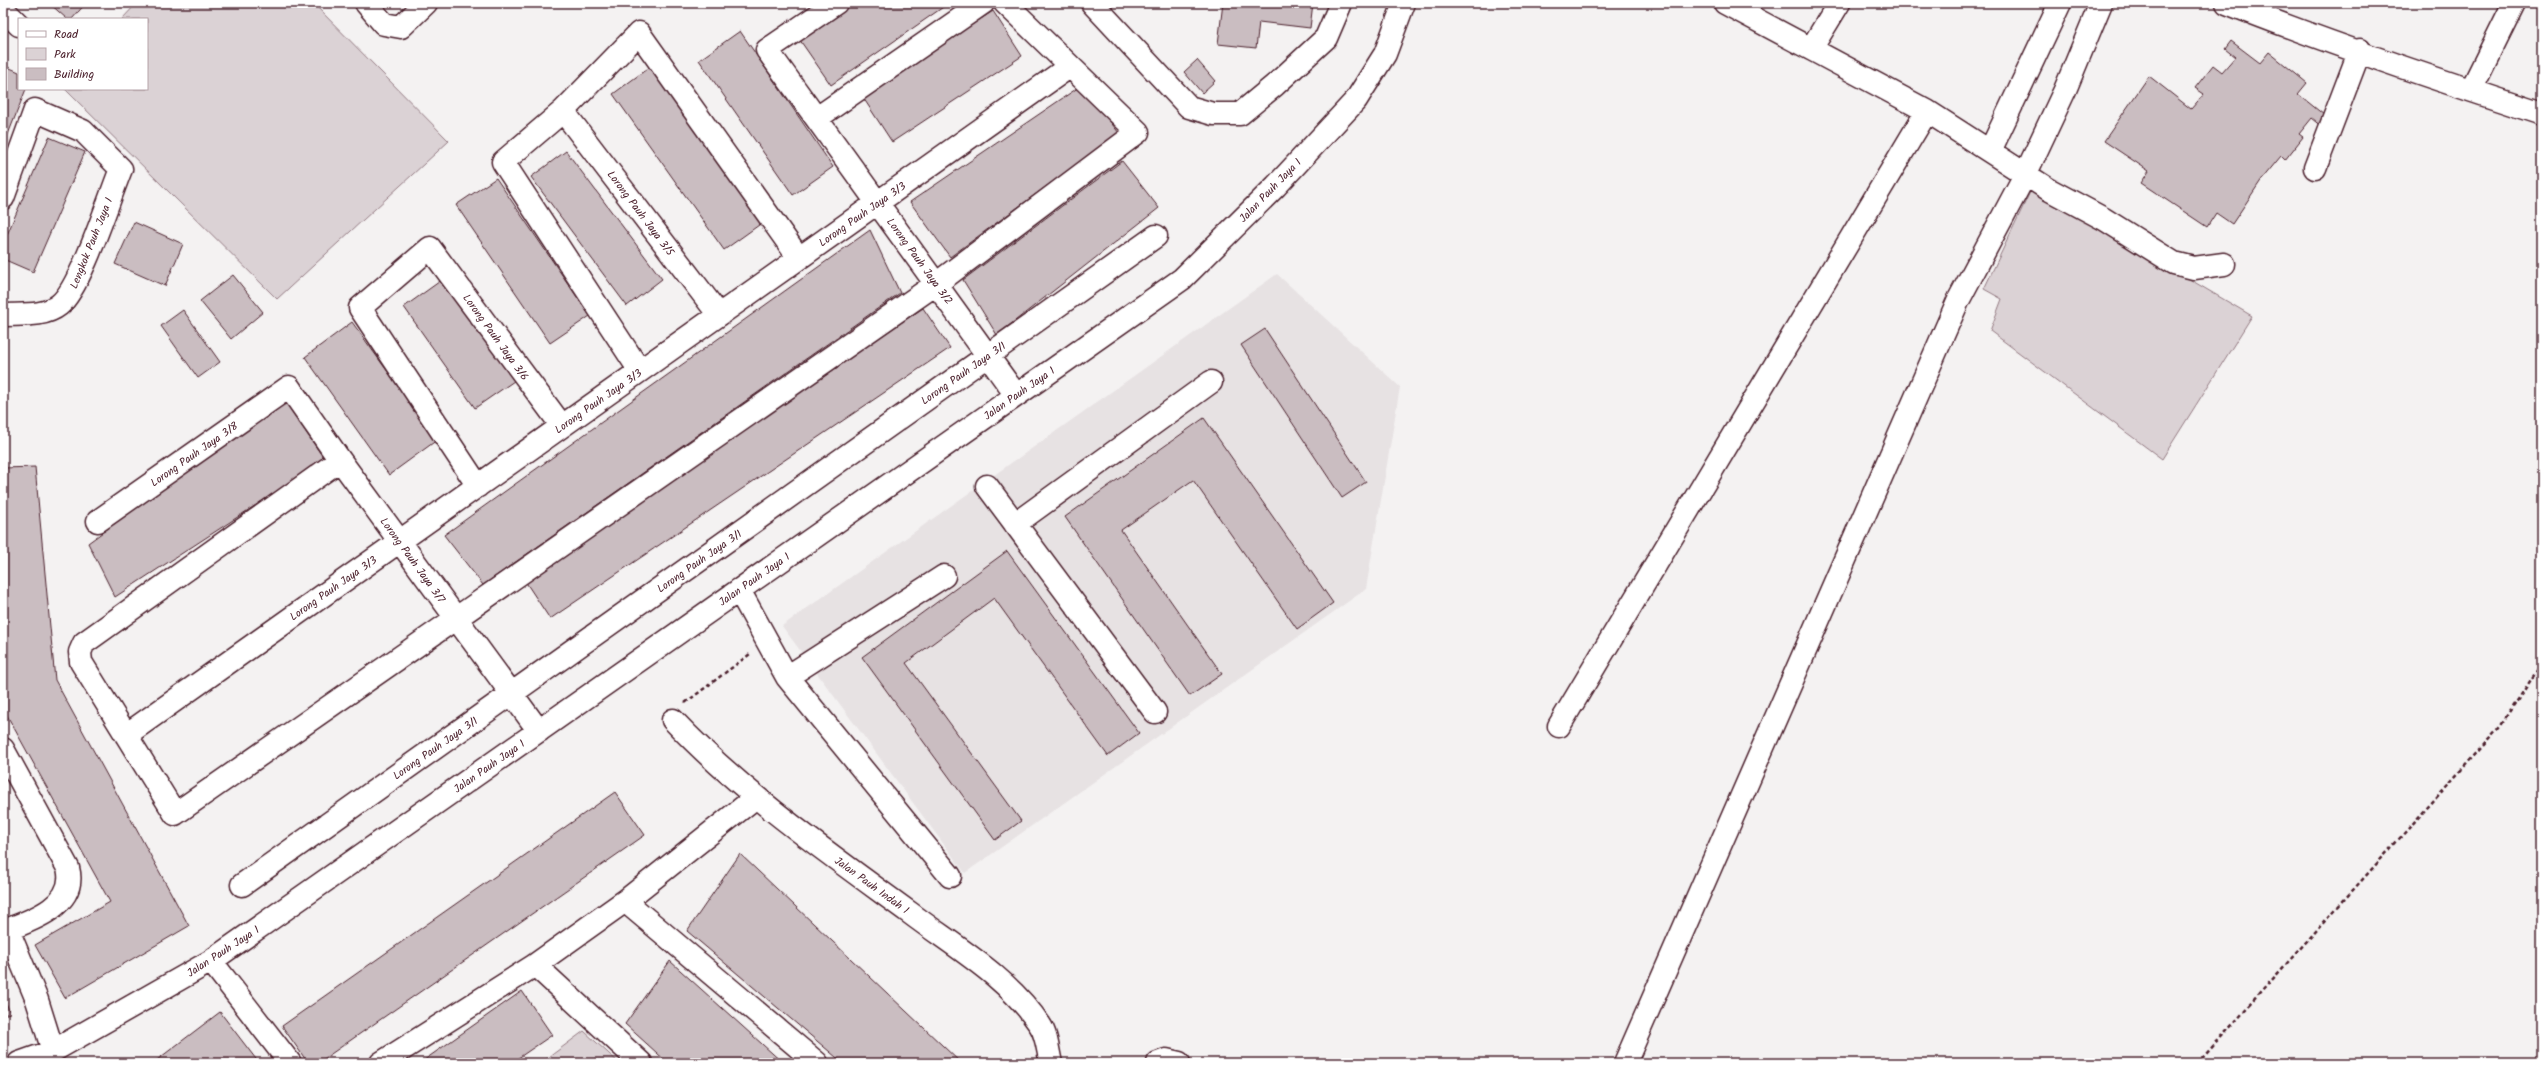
<svg xmlns="http://www.w3.org/2000/svg" width="2545" height="1066" font-family="Kalam,sans-serif">
	<style>
		.built { fill: #e7e2e3 }
		.green { fill: #dbd2d5; stroke: #927880 }
		.building { fill: #cabdc1; stroke: #4a1f2b }
		.lines { fill: none; stroke-linecap: round; stroke-linejoin: round }
		.minor-casing { stroke: #4a1f2b; stroke-width: 25 }
		.path { stroke: #4a1f2b; stroke-width: 2.5; stroke-dasharray: 4 3; stroke-linecap: butt }
		.minor { stroke: #fff; stroke-width: 22 }
		.labels { text-anchor: middle; stroke-width: 3; stroke-linejoin: round; paint-order: stroke }
		.street-label { font-size: 11px; fill: #4a1f2b; stroke: #fff }
	</style>
	<rect width="100%" height="100%" fill="#f4f2f2"/>
	<filter id="ink" filterUnits="userSpaceOnUse"><feTurbulence type="fractalNoise" baseFrequency=".025" numOctaves="2"/><feDisplacementMap in="SourceGraphic" scale="8" xChannelSelector="R" yChannelSelector="G"/><feConvolveMatrix kernelMatrix="1 2 1 2 8 2 1 2 1" color-interpolation-filters="sRGB"/></filter>
	<g filter="url(#ink)">
		<path class="built" d="M1277,274l123,113 -34,202 -401,284 -183,-247z"/>
		<path class="green" d="M137,3h176l136,138 -172,158 -212,-210h82v-70h-25z
			M2030,192l23,7 199,117 -90,143 -172,-128 12,-32 -18,-10z
			M584,1031l35,32h-78z"/>
		<path class="building" d="M49,3h37l-14,16h-5z
			M845,3h104l-118,82 -34,-49z
			M1223,3h90l-3,25 -51,-6 -3,26 -38,-4z
			M993,11l29,45 -130,86 -30,-46z
			M740,31l93,136 -40,28 -94,-135z
			M2231,41l29,22 9,-11 38,31 -9,11 31,25 -6,8 -11,-9 -13,16 4,3 -18,23 -4,-4 -19,23 -30,45 -16,-11 -9,14 -66,-44 8,-12 -45,-30 45,-65 42,33 13,-15 -9,-6 18,-23 9,7 13,-15 -10,-8z
			M1197,60l18,21 -13,12 -18,-21z
			M3,65l16,7v17h7l-23,58z
			M651,66l115,154 -42,30 -111,-156z
			M1082,85l37,48 -169,124 -40,-55z
			M49,137l36,15 -52,120 -30,-13v-15z
			M566,151l96,128 -35,27 -96,-129z
			M1122,161l37,47 -162,127 -34,-55z
			M496,178l94,138 -40,27 -94,-138z
			M134,222l49,22 -18,42 -50,-22z
			M870,230l30,63 -417,292 -39,-50z
			M233,275l30,37 -32,27 -31,-38z
			M443,279l71,102 -39,27 -71,-101z
			M923,308l27,40 -400,271 -27,-41z
			M183,310l37,52 -22,16 -37,-52z
			M352,322l85,118 -48,35 -84,-118z
			M1265,329l101,153 -24,16 -101,-153z
			M284,400l41,60 -210,137 -27,-54z
			M1204,418l129,185 -36,26 -104,-149 -72,50 101,144 -32,22 -125,-179z
			M35,467l20,213 134,246 -124,72 -30,-53 75,-43 -107,-194v-240z
			M1007,551l132,182 -31,23 -114,-158 -88,65 115,158 -26,19 -133,-183z
			M615,792l30,43 -327,228h-10l-26,-37z
			M740,854l221,209h-118l-156,-132z
			M670,961l113,102h-115l-43,-39z
			M522,991l30,44 -41,28h-91z
			M3,994l7,19 -7,2z
			M220,1012l39,51h-106z"/>
		<g class="lines">
			<defs>
				<path id="minor" d="M366,3l18,21 17,3 25,-24
					M836,3l-69,47 249,345
					M1092,3l97,104 24,7h27l35,-29 51,-47 15,-35
					M1725,3l202,108 121,78 56,30 70,44 20,5 30,-4
					M2227,3c104,41 209,76 315,111
					M3,9l16,16
					M1811,49l28,-46
					M2471,90l43,-87
					M563,111l156,204
					M817,118l166,-115
					M1990,151l70,-148
					M2315,168l45,-118
					M3,198l32,-88 48,21 38,38c-12,29 -40,119 -62,136 -15,12 -38,9 -56,10
					M640,371l-137,-209 60,-51 76,-78 160,225
					M340,460l-256,183 -4,9 1,10 94,152 761,-530 202,-152 -133,-129
					M478,486l-118,-178 70,-60 132,178
					M987,486l168,226
					M98,521l191,-134 51,73 199,271
					M1015,524l196,-142
					M739,590l48,87 163,199
					M787,677l157,-101
					M673,720c70,74 155,133 237,193 45,34 98,64 130,112 7,10 8,27 11,38
					M1559,726l368,-615
					M126,735l943,-668
					M3,749l65,119c10,37 -37,53 -65,63
					M242,885l914,-649
					M625,901l192,162
					M8,930l29,70 16,51
					M211,961l79,102
					M535,965l106,98
					M19,1063l34,-12 158,-90 971,-682 94,-93 80,-86 29,-46 19,-51
					M381,1063l154,-98 90,-64 131,-104
					M1158,1063l8,-3 13,3
					M1625,1063l333,-762 68,-128 39,-83 36,-87"/>
			</defs>
			<use href="#minor" class="minor-casing"/>
			<path class="path" d="M685,703l65,-49
				M2197,1063l303,-336 42,-64"/>
			<use href="#minor" class="minor"/>
		</g>
	</g>
	<g class="labels">
		<g class="street-label">
			<text transform="translate(1270 190) rotate(-46)" y="4">Jalan Pauh Jaya 1</text>
			<text transform="translate(641 213) rotate(53)" y="4">Lorong Pauh Jaya 3/5</text>
			<text transform="translate(862 214) rotate(-35)" y="4">Lorong Pauh Jaya 3/3</text>
			<text transform="translate(91 243) rotate(-68)" y="4">Lengkok Pauh Jaya 1</text>
			<text transform="translate(920 261) rotate(54)" y="4">Lorong Pauh Jaya 3/2</text>
			<text transform="translate(496 337) rotate(54)" y="4">Lorong Pauh Jaya 3/6</text>
			<text transform="translate(963 373) rotate(-35)" y="4">Lorong Pauh Jaya 3/1</text>
			<text transform="translate(1019 393) rotate(-35)" y="4">Jalan Pauh Jaya 1</text>
			<text transform="translate(598 401) rotate(-35)" y="4">Lorong Pauh Jaya 3/3</text>
			<text transform="translate(194 454) rotate(-35)" y="4">Lorong Pauh Jaya 3/8</text>
			<text transform="translate(413 560) rotate(54)" y="4">Lorong Pauh Jaya 3/7</text>
			<text transform="translate(699 561) rotate(-35)" y="4">Lorong Pauh Jaya 3/1</text>
			<text transform="translate(754 579) rotate(-35)" y="4">Jalan Pauh Jaya 1</text>
			<text transform="translate(333 588) rotate(-35)" y="4">Lorong Pauh Jaya 3/3</text>
			<text transform="translate(435 748) rotate(-35)" y="4">Lorong Pauh Jaya 3/1</text>
			<text transform="translate(489 766) rotate(-35)" y="4">Jalan Pauh Jaya 1</text>
			<text transform="translate(872 885) rotate(36)" y="4">Jalan Pauh Indah 1</text>
			<text transform="translate(223 951) rotate(-33)" y="4">Jalan Pauh Jaya 1</text>
		</g>
	</g>
	<rect width="2545" height="1066" fill="none" stroke="#fff" stroke-width="16"/>
	<rect x="8" y="8" width="2529" height="1050" fill="none" stroke="#4a1f2b" stroke-width="1.5" filter="url(#ink)"/>
	<rect x="18" y="18" width="130" height="72" fill="#ffffff" stroke="#b7a5aa"/>
	<rect x="26" y="31" width="20" height="6" fill="#ffffff" stroke="#b7a5aa"/>
	<text x="54" y="38" font-size="12" fill="#4a1f2b">Road</text>
	<rect x="26" y="48" width="20" height="12" fill="#dbd2d5" stroke="#b7a5aa"/>
	<text x="54" y="58" font-size="12" fill="#4a1f2b">Park</text>
	<rect x="26" y="68" width="20" height="12" fill="#cabdc1" stroke="#b7a5aa"/>
	<text x="54" y="78" font-size="12" fill="#4a1f2b">Building</text>
</svg>
